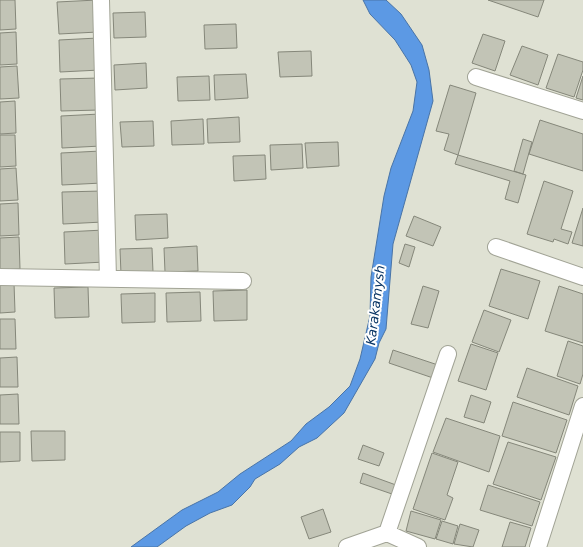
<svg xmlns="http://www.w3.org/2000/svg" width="583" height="547" font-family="'DejaVu Sans',sans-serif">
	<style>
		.water { fill: #5c99e4; stroke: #4974a7 }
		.building { fill: #c2c4b6; stroke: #85877a }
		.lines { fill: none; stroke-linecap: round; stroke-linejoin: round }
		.minor-casing { stroke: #a1a395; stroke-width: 18 }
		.minor { stroke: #fff; stroke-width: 16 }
		.labels { text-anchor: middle; stroke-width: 4; stroke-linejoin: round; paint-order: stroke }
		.water-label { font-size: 13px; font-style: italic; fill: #0b3665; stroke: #fff }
	</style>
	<rect width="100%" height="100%" fill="#dfe1d3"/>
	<path class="water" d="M363,0h23l15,14 21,31 7,25 4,31 -40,143 -7,85 -7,14 -4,16 -31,54 -27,25 -18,9 -19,17 -25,15 -5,8 -18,18 -22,8 -24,13 -29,21h-26l51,-37 36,-18 22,-18 51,-33 15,-17 23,-17 21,-21 10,-27 10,-43 1,-39 13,-81 7,-28 22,-57 4,-29 -6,-17 -16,-25 -25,-26z"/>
	<path class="building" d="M0,0h15l1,29 -16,1z
		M97,0l1,32 -39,2 -2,-32z
		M488,0h56l-6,17z
		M145,12l1,25 -32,1 -1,-25z
		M236,24l1,24 -32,1 -1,-24z
		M16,32l1,32 -17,1v-32z
		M483,34l22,7 -10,30 -23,-8z
		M98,38l2,32 -40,2 -1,-32z
		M522,46l26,9 -10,30 -28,-10z
		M311,51l1,25 -32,1 -2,-25z
		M558,54l25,8v8l-9,27 -28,-9z
		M146,63l1,25 -32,2 -1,-25z
		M17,66l2,32 -19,1v-32z
		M246,74l2,24 -33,2 -1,-25z
		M209,76l1,24 -32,1 -1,-24z
		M583,76v24l-7,-2z
		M99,78l1,32 -39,1 -1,-32z
		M450,85l26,8 -18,62 -14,-5 5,-16 -13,-3z
		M15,101l1,32 -16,1v-32z
		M100,114l1,32 -39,2 -1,-32z
		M239,117l1,25 -32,1 -1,-24z
		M203,119l1,25 -32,1 -1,-24z
		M540,120l43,14v37l-54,-17z
		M153,121l1,25 -32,1 -2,-25z
		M0,135h15l1,31 -16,1z
		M523,139l9,3 -9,32 -9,-3z
		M338,142l1,24 -32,2 -2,-25z
		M302,144l1,24 -32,2 -1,-25z
		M101,151l1,32 -40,2 -1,-32z
		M265,155l1,24 -32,2 -1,-25z
		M458,155l68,20 -8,28 -13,-4 5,-18 -55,-17z
		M16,168l2,32 -18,1v-32z
		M544,181l29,10 -12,38 11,3 -4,12 -14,-5 -1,3 -26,-8z
		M102,191l1,31 -40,2 -1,-32z
		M18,203l1,32 -19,1v-32z
		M583,208v38l-11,-3z
		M167,214l1,24 -32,2 -1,-25z
		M414,216l27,11 -8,19 -27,-10z
		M104,230l1,32 -40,2 -1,-32z
		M19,237l1,32 -20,1v-32z
		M405,244l10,3 -6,20 -10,-4z
		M197,246l1,25 -33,1 -1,-24z
		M152,248l1,24 -32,2 -1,-25z
		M501,269l39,12 -12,38 -39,-13z
		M0,283h14l1,29 -15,1z
		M423,286l16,5 -11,37 -17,-4z
		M559,286l24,8v49l-38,-12z
		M88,287l1,30 -34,1 -1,-30z
		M247,290v30l-33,1 -1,-30z
		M200,292l1,29 -34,1 -1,-29z
		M155,293v29l-33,1 -1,-29z
		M484,310l27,10 -12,32 -27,-10z
		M0,319h15l1,30h-16z
		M568,341l15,5v28l-3,10 -23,-8z
		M471,344l27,9 -12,37 -28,-9z
		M393,350l48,16 -5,13 -47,-16z
		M17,357l1,30h-18v-29z
		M527,368l51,18 -9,29 -52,-18z
		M18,394l1,30h-19v-29z
		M471,395l20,7 -7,21 -20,-6z
		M513,402l54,18 -11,33 -54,-17z
		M446,418l54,18 -11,36 -56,-20z
		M31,431h34v29l-33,1z
		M0,432h20v29l-20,1z
		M508,442l48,15 -15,43 -48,-16z
		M363,445l21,8 -5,13 -21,-7z
		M432,453l26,9 -11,33 6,3 -8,22 -32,-11z
		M363,473l33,12 -4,9 -32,-11z
		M488,485l52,17 -8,24 -52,-16z
		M323,509l8,23 -22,7 -8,-22z
		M411,511l30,9 -6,19 -29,-8z
		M442,521l16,5 -5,18 -17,-5z
		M510,522l21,6 -6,19h-23z
		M460,524l19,6 -6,17 -19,-3z"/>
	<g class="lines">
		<defs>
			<path id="minor" d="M101,0l7,279
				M476,77l107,34
				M496,247l87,30
				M0,277l243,4
				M387,533l61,-179
				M347,547l40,-14 31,14
				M538,547l45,-141"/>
		</defs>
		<use href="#minor" class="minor-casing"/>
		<use href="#minor" class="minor"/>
	</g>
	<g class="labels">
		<g class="water-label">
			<text transform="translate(375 305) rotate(-83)" y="5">Karakamysh</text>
		</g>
	</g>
</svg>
